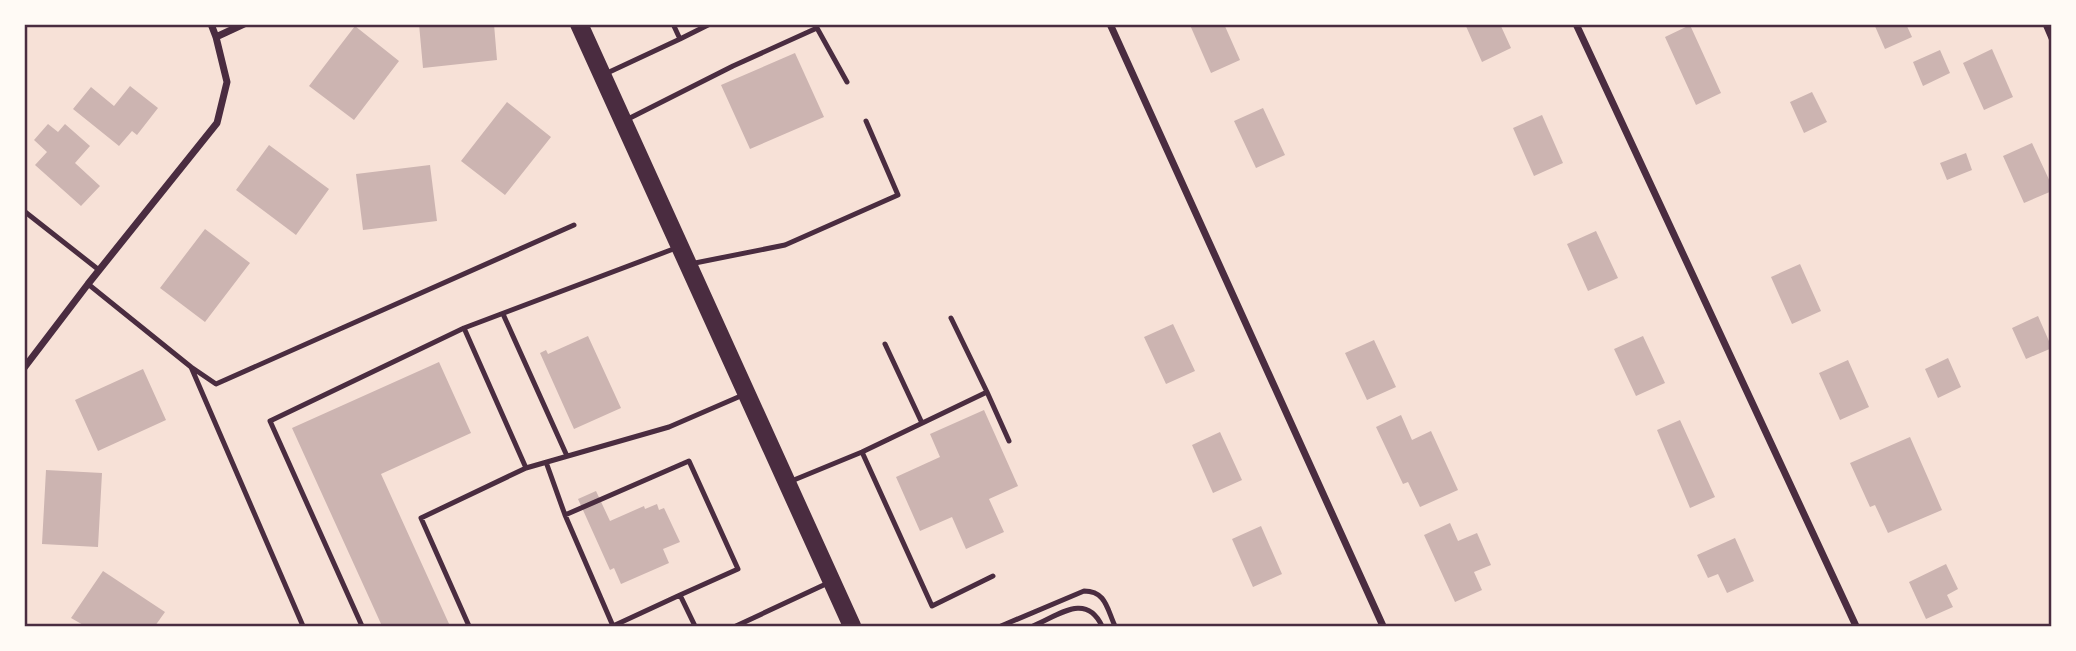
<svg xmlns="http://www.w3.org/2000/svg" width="2076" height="651" font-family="'Asap Condensed',sans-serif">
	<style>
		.building { fill: #ccb4b1 }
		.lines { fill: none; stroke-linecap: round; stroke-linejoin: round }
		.service { stroke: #4a2c40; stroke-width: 5 }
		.minor { stroke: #4a2c40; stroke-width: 7 }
		.primary { stroke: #4a2c40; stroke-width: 18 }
		.neatline { fill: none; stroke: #4a2c40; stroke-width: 2.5 }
	</style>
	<rect width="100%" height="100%" fill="#f7e1d7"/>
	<path class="building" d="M419,24h75l3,36 -74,8z
		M1192,24h32l16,36 -29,13 -21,-48z
		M1465,24h35l11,24 -29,14z
		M1874,24h32l6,13 -27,12z
		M1690,25l31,68 -25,12 -31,-68z
		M355,26l44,35 -45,59 -45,-34z
		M1992,49l21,48 -29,13 -21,-47z
		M1940,50l10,23 -27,13 -10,-24z
		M795,53l29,64 -74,32 -29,-64z
		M130,86l28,22 -21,27 -5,-4 -13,15 -46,-37 18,-22 23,19z
		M1812,92l15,30 -23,11 -14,-31z
		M507,102l44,35 -46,58 -44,-34z
		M1263,108l22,47 -29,13 -22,-47z
		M1542,115l21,48 -29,13 -21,-48z
		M48,124l10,8 7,-8 25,22 -15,17 25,23 -19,20 -46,-41 12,-13 -13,-12z
		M2032,143l20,43v5l-28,12 -21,-47z
		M269,145l60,44 -33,46 -60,-45z
		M1966,153l6,17 -25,10 -7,-17z
		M430,165l7,56 -74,9 -7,-56z
		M205,229l45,34 -45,59 -45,-34z
		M1596,231l22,47 -30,13 -21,-47z
		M1800,264l21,47 -29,13 -21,-47z
		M2038,316l14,32 -26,11 -14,-31z
		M1173,324l22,47 -29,13 -22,-47z
		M588,336l33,72 -47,21 -34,-76 6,-3 2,4z
		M1643,336l22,47 -29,13 -22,-47z
		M1374,340l22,47 -29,13 -22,-47z
		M1948,358l13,29 -23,11 -13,-29z
		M1848,360l21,47 -29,13 -21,-47z
		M439,362l32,71 -90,41 69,152h-68l-90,-198z
		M143,369l23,51 -68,31 -23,-51z
		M984,410l34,76 -29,13 15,33 -38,17 -14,-32 -32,14 -24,-54 44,-20 -10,-23z
		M1401,415l11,25 19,-9 27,59 -38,17 -12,-25 -5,2 -27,-57z
		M1680,420l35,77 -25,11 -33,-78z
		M1220,432l22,48 -29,13 -21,-48z
		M1910,437l32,73 -54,23 -13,-28 -5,2 -20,-44z
		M46,470l56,3 -4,74 -56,-3z
		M596,491l14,30 34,-15 1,3 12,-5 2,6 5,-2 16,34 -17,7 6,14 -48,21 -7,-16 -4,2 -32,-71z
		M1450,523l8,18 19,-8 14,32 -17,7 8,18 -27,12 -31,-67z
		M1261,526l21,48 -29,13 -21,-48z
		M1735,538l19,43 -27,12 -9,-19 -10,4 -11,-23z
		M1946,564l12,25 -11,6 6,12 -27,12 -17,-37z
		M103,571l62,41 -10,14h-70l-14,-8z"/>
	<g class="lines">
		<path class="service" d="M680,39l30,-15
			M605,74l75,-35 -7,-15
			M626,120l107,-54 84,-38 30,54
			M24,211l75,59
			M690,264l95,-19 113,-50 -32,-74
			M88,284l103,83 112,259
			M503,314l64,142
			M464,328l62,140 143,-41 74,-32
			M885,344l37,79
			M191,367l25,17 358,-159
			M987,392l22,49
			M862,452l70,154 61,-30
			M546,462l19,53 48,111 67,-31
			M789,482l73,-30 125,-60 -36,-74
			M565,515l124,-54 49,108 -58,26 15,31
			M362,626l-92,-205 194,-93 212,-80
			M469,626l-48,-108 105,-50
			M736,626l92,-43
			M1001,626l83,-35c22,0 23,18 31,35
			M1033,626c26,-11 53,-34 69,0"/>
		<path class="minor" d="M1110,24l273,602
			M1576,24l280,602
			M2046,24l6,14
			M216,37l28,-13
			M24,368l64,-84 129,-161 10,-41 -11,-45 -5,-13"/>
		<path class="primary" d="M579,24l273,602"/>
	</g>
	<rect width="2076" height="651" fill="none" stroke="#fffaf5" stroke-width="52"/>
	<rect x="26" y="26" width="2024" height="599" class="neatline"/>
</svg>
